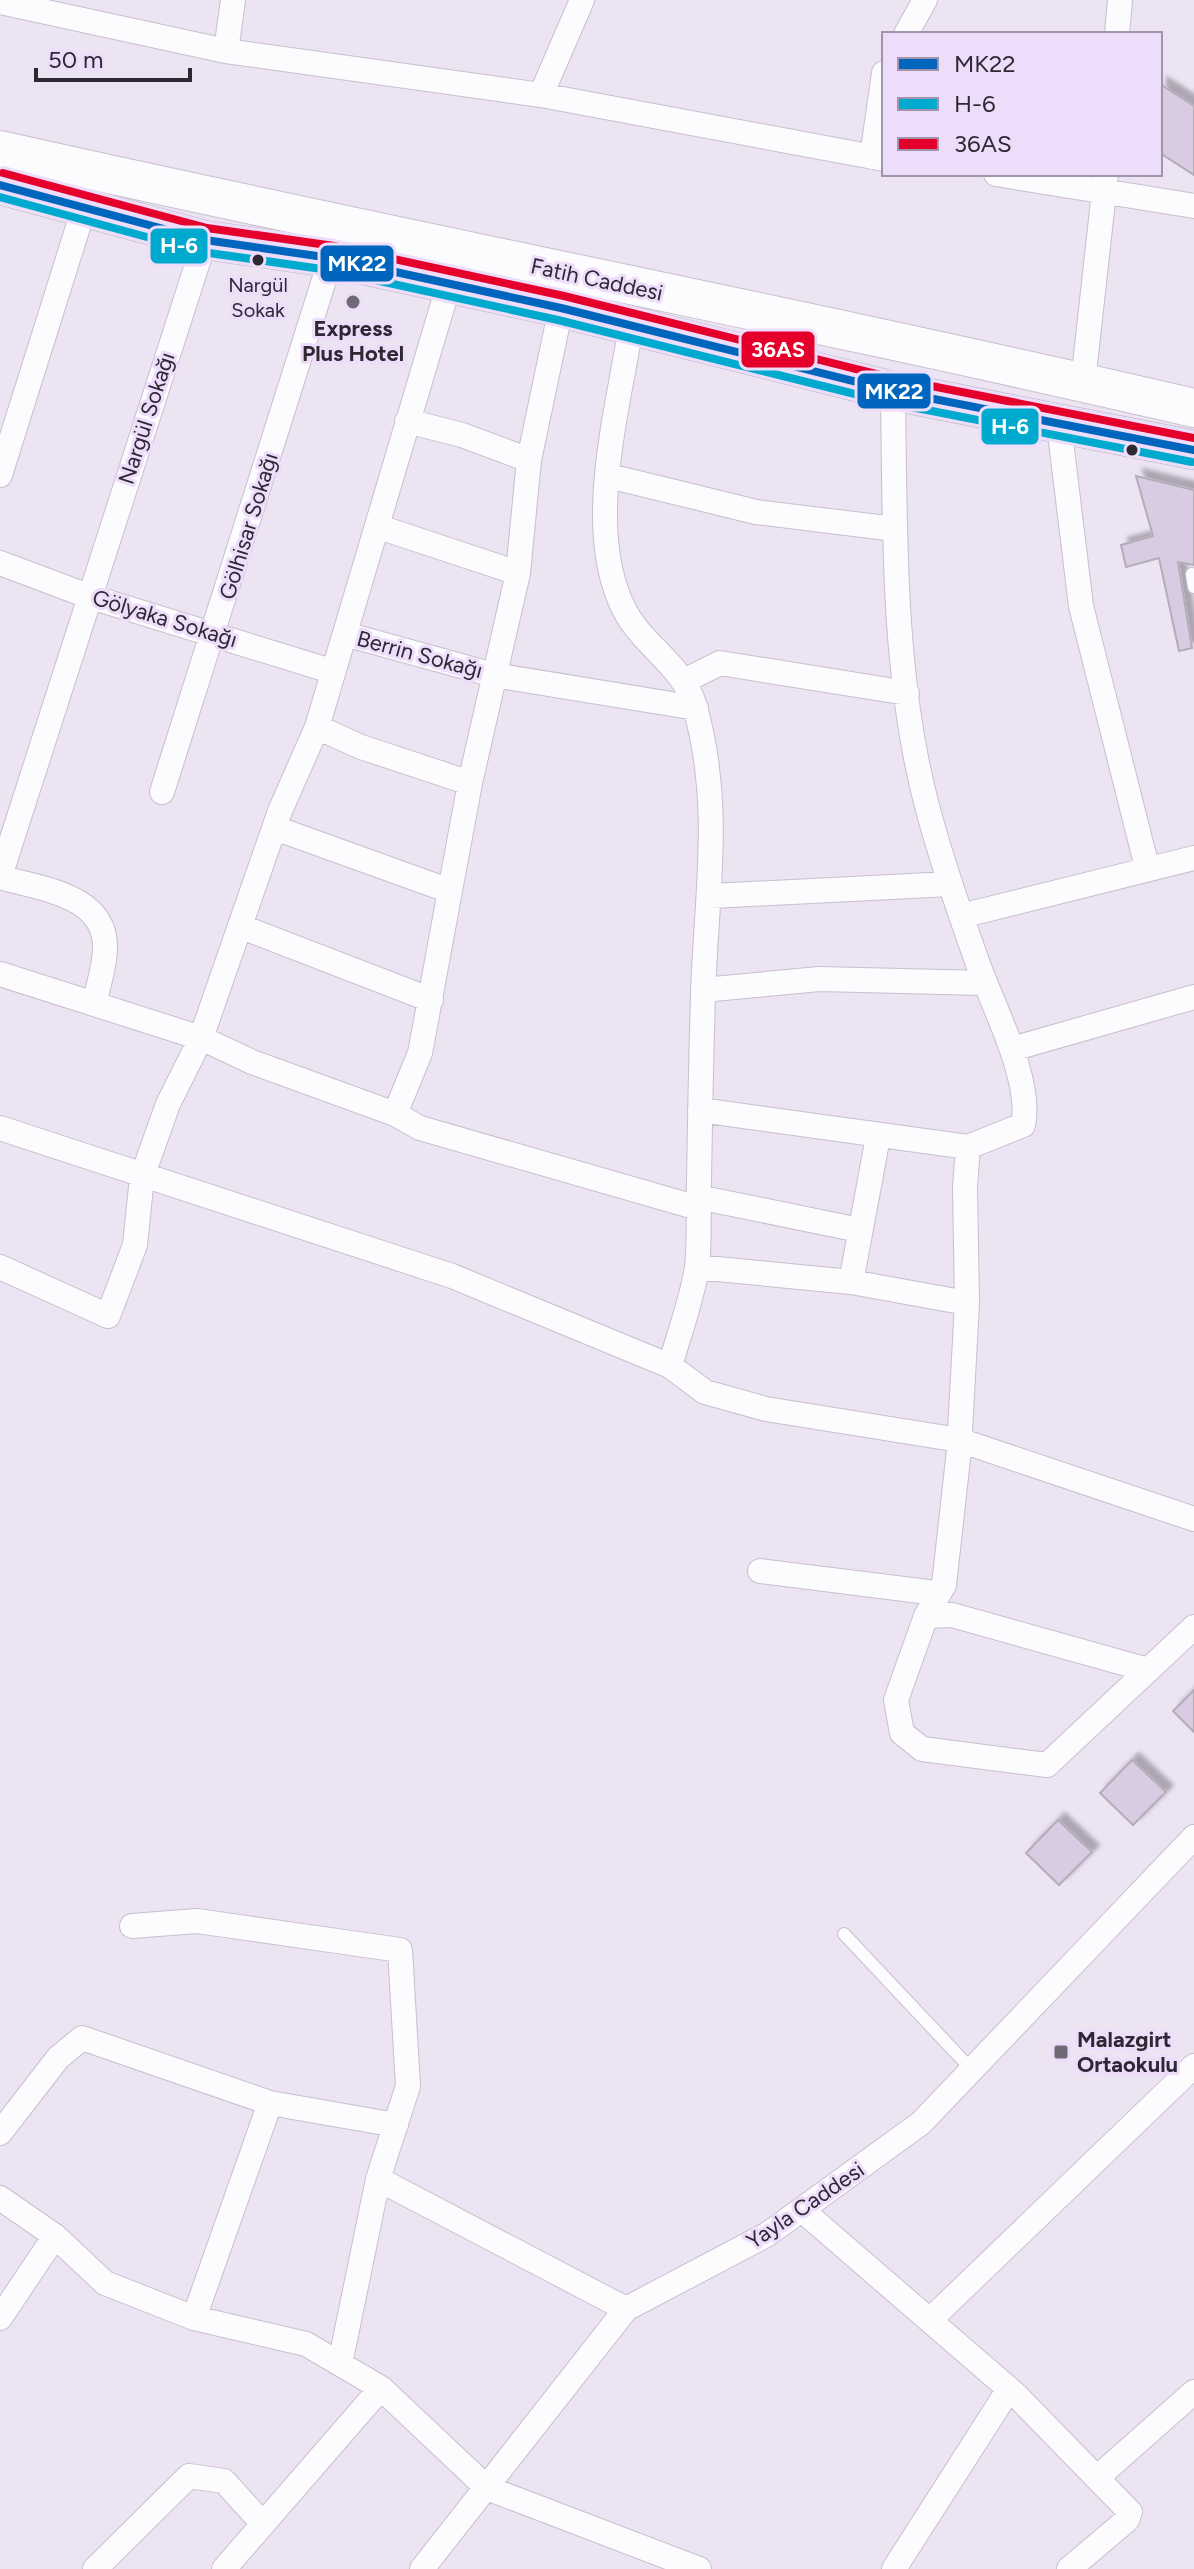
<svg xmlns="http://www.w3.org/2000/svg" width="1194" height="2569" font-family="Figtree,sans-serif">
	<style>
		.building { fill: #d9cce2; stroke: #b3acb9; stroke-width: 2; filter: url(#shadow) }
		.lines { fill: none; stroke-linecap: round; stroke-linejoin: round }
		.lane-casing { stroke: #c7c0cd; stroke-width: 14 }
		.street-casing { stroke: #c7c0cd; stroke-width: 26 }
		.primary-casing { stroke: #c7c0cd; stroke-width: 40 }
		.lane { stroke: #fcfbfd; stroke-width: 12 }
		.street { stroke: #fcfbfd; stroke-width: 24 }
		.primary { stroke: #fcfbfd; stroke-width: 38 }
		.bus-1-casing { stroke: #eddcfa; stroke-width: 14 }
		.bus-2-casing { stroke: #eddcfa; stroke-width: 14 }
		.bus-3-casing { stroke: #eddcfa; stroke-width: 14 }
		.bus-1 { stroke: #0065bd; stroke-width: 8 }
		.bus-2 { stroke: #00a9ce; stroke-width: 8 }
		.bus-3 { stroke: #e4002b; stroke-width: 8 }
		.bus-dot { fill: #2e2833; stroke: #eddcfa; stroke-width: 3 }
		.poi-dot { fill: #706976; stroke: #eddcfa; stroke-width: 3 }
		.labels { text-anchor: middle; stroke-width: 6; stroke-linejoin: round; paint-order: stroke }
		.bus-label { font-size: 20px; fill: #2e2833; stroke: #eddcfa }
		.street-label { font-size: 22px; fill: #2e2833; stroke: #eddcfa }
		.poi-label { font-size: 22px; font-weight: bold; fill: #2e2833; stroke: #eddcfa }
		.line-badge { stroke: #eddcfa; stroke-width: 3 }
		.badge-label { font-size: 22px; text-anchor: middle; font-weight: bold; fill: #fff }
	</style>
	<defs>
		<filter id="shadow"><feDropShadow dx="7" dy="-7" stdDeviation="2" flood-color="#0004"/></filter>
	</defs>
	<rect width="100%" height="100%" fill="#ece3f3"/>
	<path class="building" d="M1160,84l34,22v69l-34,-22z
		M1136,476l58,14v75l-16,-3 14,86 -13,3 -20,-93 -33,9 -5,-22 32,-9z
		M1194,1690v42l-21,-21z
		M1132,1760l34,32 -33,33 -33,-32z
		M1058,1820l34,32 -33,33 -33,-32z"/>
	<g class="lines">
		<defs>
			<path id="lane" d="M1192,574l2,13
				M844,1934l128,136"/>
			<path id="street" d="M0,2l226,49 315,44 343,64
				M906,34l19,-34
				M1117,34l3,-34
				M226,51l7,-51
				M541,95l41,-95
				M872,157l12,-84
				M996,174l198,32
				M631,326c-13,85 -48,205 -6,285 19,36 59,55 70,96 28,100 11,187 8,288 -2,62 -3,125 -4,187 -1,28 1,57 -2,85 -5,33 -18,67 -27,99
				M1083,382l23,-208
				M893,391c2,135 -1,280 33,411 14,55 33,109 52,162 15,42 55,118 45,161l-55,22 -3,40 2,116 -8,147 -15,135 -18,31 -30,84 6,33 20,16 125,16 147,-138
				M407,421l55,14 67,25
				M1059,425l22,181 66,261
				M0,475l84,-267
				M609,476l147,36 139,17
				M379,527l139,46
				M0,563l88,33 243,75
				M345,634l149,41 202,33
				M686,680l34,-17 187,30
				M317,727l44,20 109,36
				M162,792l169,-534
				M275,828l175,63
				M0,876l205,-636
				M0,877c39,12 106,17 105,71 0,18 -7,38 -11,56
				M711,896l239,-12
				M961,916l233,-58
				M242,927l189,73
				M0,974l201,64 51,24 143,52 25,-61 50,-270 48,-210 11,-113 32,-152
				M703,990l116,-11 166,4
				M1012,1049l182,-52
				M700,1110l268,37
				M395,1114l25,14 278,80
				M0,1128l452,148 218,90 35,26 61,17 193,31 235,79
				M698,1197l161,33
				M0,1267l108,49 27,-71 7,-68 26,-73 33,-66 79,-227 37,-84 132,-443
				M697,1267l154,15 116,21
				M851,1282l27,-145
				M760,1571l176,22
				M926,1616l26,-1 196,55
				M132,1926l65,-5 203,29 8,136 -30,93 -38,185
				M0,2133l58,-75 24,-20 188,65
				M378,2179l248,130
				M0,2198l55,38 50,47 89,35 112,26 75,44 106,100 212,81
				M803,2211l213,184 114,117 -3,8 -58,49
				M0,2318l55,-82
				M194,2318l76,-215 126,22
				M930,2320l264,-254
				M1098,2477l96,-85
				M95,2569l94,-93 35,5 39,43
				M224,2569l157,-181
				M422,2569l204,-260 142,-75 153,-111 273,-286
				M894,2569l115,-180"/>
			<path id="primary" d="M0,150c397,89 797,166 1194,258
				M0,185l205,55 126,18 230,50 332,83 301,59"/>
		</defs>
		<use href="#lane" class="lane-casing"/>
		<use href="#street" class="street-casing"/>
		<use href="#primary" class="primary-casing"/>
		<use href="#lane" class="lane"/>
		<use href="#street" class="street"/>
		<use href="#primary" class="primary"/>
		<defs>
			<path id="bus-1" d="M0,185l205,55 126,18 230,50 332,83 301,59"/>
			<path id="bus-2" d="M0,197l202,55 127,18 229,50 333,83 301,59"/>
			<path id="bus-3" d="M3,173l204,55 127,18 230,50 332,83 298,59"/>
		</defs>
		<use href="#bus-1" class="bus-1-casing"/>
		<use href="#bus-2" class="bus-2-casing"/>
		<use href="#bus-3" class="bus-3-casing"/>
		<use href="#bus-1" class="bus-1"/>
		<use href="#bus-2" class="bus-2"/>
		<use href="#bus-3" class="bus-3"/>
	</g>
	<g class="bus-dot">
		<circle cx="258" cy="260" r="7"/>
		<circle cx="1132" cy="450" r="7"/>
	</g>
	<g class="poi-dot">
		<circle cx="353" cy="302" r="8"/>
		<rect x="1053" y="2044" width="16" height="16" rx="4"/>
	</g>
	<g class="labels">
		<g class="bus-label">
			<text x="258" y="292">Nargül<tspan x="258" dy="25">Sokak</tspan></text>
		</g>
		<g class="street-label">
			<text transform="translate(597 279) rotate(12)" y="8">Fatih Caddesi</text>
			<text transform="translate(146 418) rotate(-72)" y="8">Nargül Sokağı</text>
			<text transform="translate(248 526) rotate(-73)" y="8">Gölhisar Sokağı</text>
			<text transform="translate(165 618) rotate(17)" y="8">Gölyaka Sokağı</text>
			<text transform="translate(420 654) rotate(15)" y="8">Berrin Sokağı</text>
			<text transform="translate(805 2205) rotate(-34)" y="8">Yayla Caddesi</text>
		</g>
		<g class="poi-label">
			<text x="353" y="336">Express<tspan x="353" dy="25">Plus Hotel</tspan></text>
			<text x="1077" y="2047" text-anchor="start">Malazgirt<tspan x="1077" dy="25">Ortaokulu</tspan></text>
		</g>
	</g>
	<g class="line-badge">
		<rect x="149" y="227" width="60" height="38" rx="8" fill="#00a9ce"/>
		<rect x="319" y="244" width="76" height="39" rx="8" fill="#0065bd"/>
		<rect x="740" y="330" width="76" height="39" rx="8" fill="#e4002b"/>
		<rect x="856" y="372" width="76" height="38" rx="8" fill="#0065bd"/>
		<rect x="980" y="407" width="60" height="39" rx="8" fill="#00a9ce"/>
	</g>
	<g class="badge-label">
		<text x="179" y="253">H-6</text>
		<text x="357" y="271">MK22</text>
		<text x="778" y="357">36AS</text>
		<text x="894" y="399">MK22</text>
		<text x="1010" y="434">H-6</text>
	</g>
	<rect x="882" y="32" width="280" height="144" fill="#eddcfa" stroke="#a194aa" stroke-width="2"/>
	<rect x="898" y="58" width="40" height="12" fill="#0065bd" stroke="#a194aa" stroke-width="2"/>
	<text x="954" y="72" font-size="24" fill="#2e2833">MK22</text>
	<rect x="898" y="98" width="40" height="12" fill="#00a9ce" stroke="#a194aa" stroke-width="2"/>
	<text x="954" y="112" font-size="24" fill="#2e2833">H-6</text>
	<rect x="898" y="138" width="40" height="12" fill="#e4002b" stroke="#a194aa" stroke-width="2"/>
	<text x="954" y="152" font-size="24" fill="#2e2833">36AS</text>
	<path d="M36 68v12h154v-12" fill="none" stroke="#2e2833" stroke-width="4"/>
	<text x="48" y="68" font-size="24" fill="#2e2833" stroke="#eddcfa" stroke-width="6" paint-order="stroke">50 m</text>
</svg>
